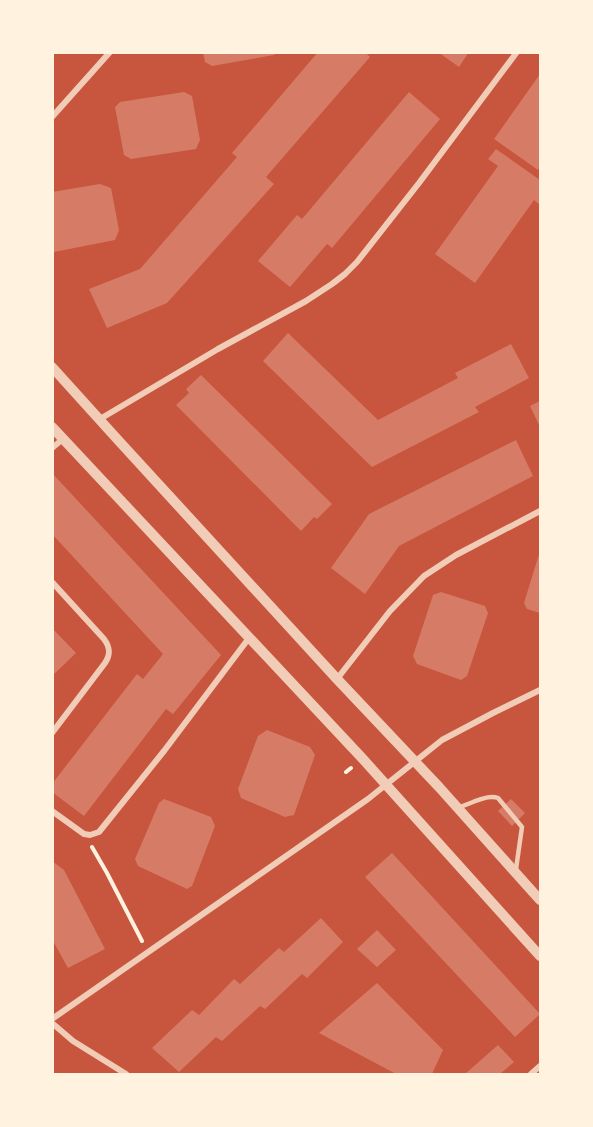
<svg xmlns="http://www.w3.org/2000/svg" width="593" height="1127" font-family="'Varela Round',sans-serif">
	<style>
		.building { fill: #d67c66 }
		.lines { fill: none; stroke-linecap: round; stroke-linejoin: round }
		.path { stroke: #fff3e0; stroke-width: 4 }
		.service { stroke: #f1ccb7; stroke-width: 4.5 }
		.minor { stroke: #f1ccb7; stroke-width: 6 }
		.tertiary { stroke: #f1ccb7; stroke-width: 10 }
	</style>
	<rect width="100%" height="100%" fill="#c8553d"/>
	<path class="building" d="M203,52h73l-2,3 -62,11 -7,-4z
		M318,52h47l5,5 -104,120 8,7 -107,119 -60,25 -18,-39 51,-20 97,-112 -5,-4z
		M438,52h31l-10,15z
		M540,74v92l-2,4 -44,-31z
		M184,92l8,4 8,44 -4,9 -65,10 -7,-4 -9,-48 5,-5z
		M409,92l31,27 -108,129 -5,-4 -37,43 -32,-26 39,-46 5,4z
		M496,149l44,31v25l-6,-5 -59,83 -40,-29 63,-88 -10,-7z
		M100,184l11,4 8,42 -4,10 -61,12 -2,-1v-59z
		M288,333l90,87 80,-42 -3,-5 56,-29 18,34 -54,29 4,5 -107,55 -109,-106z
		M201,375l131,129 -15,15 -3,-2 -13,14 -125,-126 13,-12 -3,-4z
		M540,401v26l-10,-21z
		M516,440l17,36 -134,70 -34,48 -34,-26 38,-54z
		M52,473l169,182 -48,59 -7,-5 -82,107 -32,-24v-8l85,-110 6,5 20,-25 -111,-120z
		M540,551v62l-13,-4 -3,-6z
		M441,592l44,14 3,7 -21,63 -6,4 -44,-16 -4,-8 20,-61z
		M52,628l24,25 -24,23z
		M267,730l43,17 5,8 -21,60 -9,2 -44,-19 -3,-9 20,-53z
		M164,799l47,18 4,9 -23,60 -5,3 -49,-23 -3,-7 24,-56z
		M511,799l14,14 -13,13 -14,-15z
		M392,853l148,161 -25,23 -150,-160z
		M52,861l12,9 41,79 -37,19 -16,-29z
		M321,918l22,24 -36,36 -5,-4 -37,35 -5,-3 -38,35 -6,-4 -37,35 -27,-24 40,-38 7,5 35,-36 6,5 39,-36 5,4z
		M377,930l19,20 -19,17 -20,-18z
		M377,983l66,67 -11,24h-36l-77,-41z
		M498,1045l16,17 -14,12h-35z"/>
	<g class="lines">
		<path class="path" d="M346,772l5,-4
			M92,847l15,26 35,68"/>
		<path class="service" d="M458,808c11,-4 29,-14 40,-10l24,29 -6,42"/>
		<path class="minor" d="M52,117l58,-65
			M100,419l118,-70 88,-48 26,-17 13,-10 12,-12 62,-79 98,-131
			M52,448l11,-9
			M52,582l52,57c6,8 7,15 1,24l-53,70
			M337,679l53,-68 34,-35 32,-21 84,-44
			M52,811l32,23 6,1 9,-3 65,-81 85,-113
			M52,1019l316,-220 74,-59 51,-27 47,-23
			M52,1023l21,18 53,33
			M531,1074l9,-8"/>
		<path class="tertiary" d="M52,367l66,73 219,239 102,108 101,113
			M52,427l310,331 178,198"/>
	</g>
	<rect width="593" height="1127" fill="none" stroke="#fff3e0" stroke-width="108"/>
</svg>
